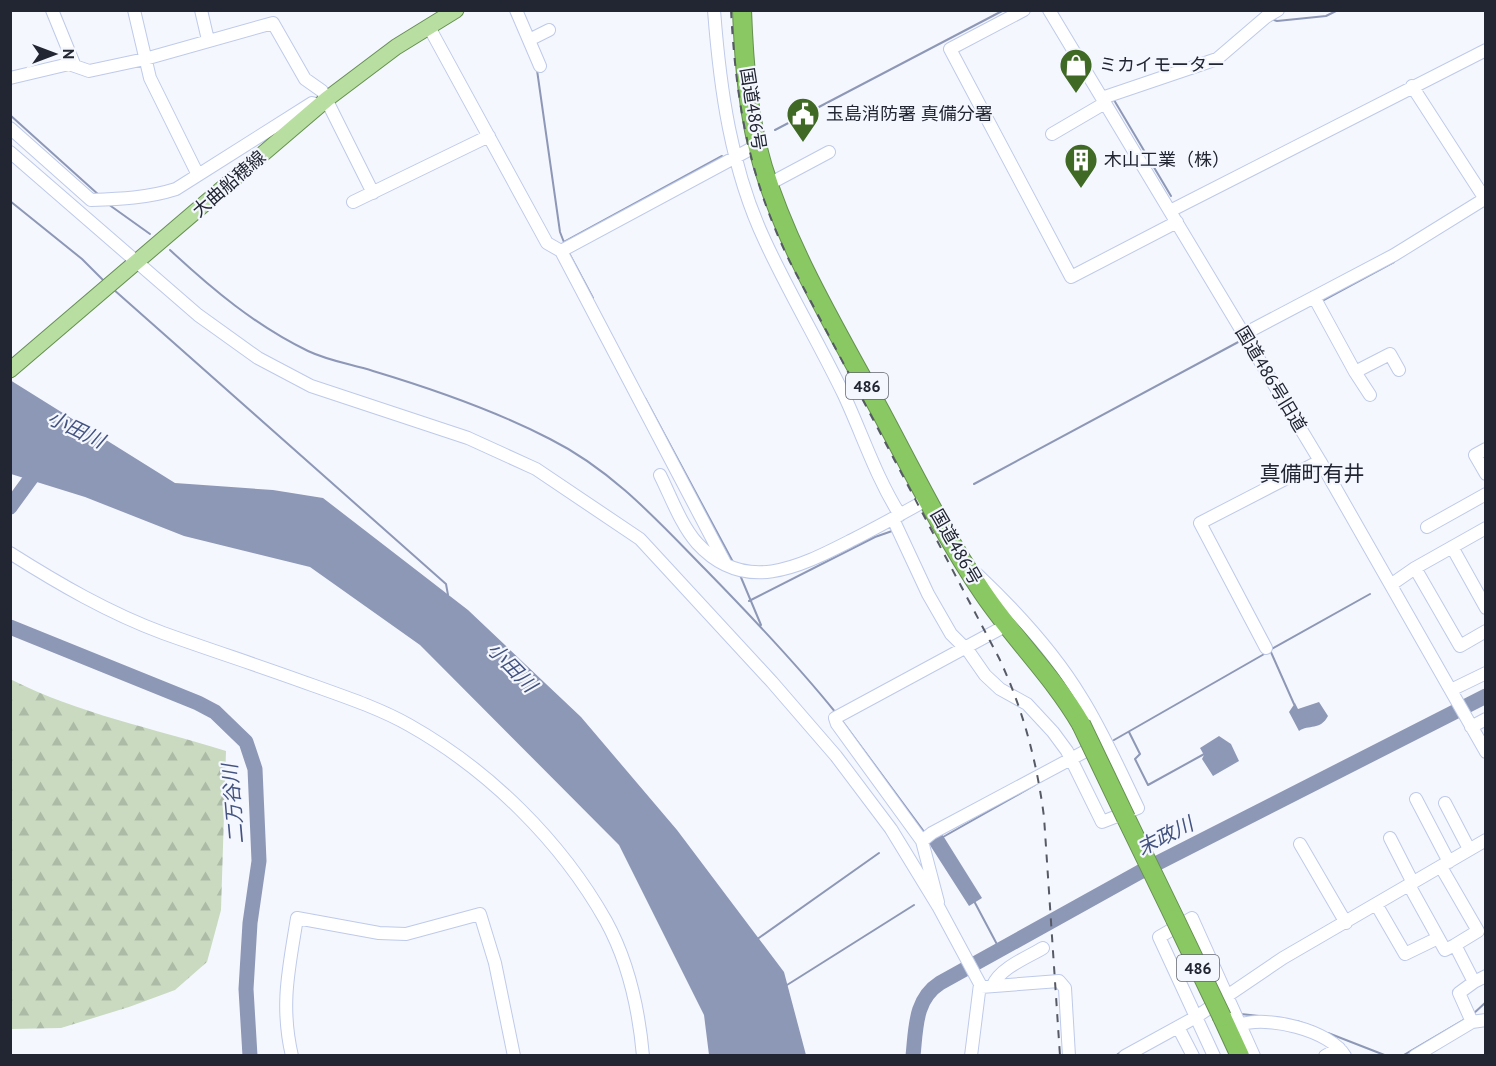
<svg xmlns="http://www.w3.org/2000/svg" width="1496" height="1066" font-family="'PT Sans','Noto Sans JP',sans-serif">
	<style>
		.forest { fill: url(#forest-firs) }
		.water { fill: #8d98b7 }
		.lines { fill: none; stroke-linecap: round; stroke-linejoin: round }
		.stream { stroke: #8d98b7; stroke-width: 2 }
		.river { stroke: #8d98b7; stroke-width: 15 }
		.minor-casing { stroke: #becaea; stroke-width: 14 }
		.major-casing { stroke: #658f51; stroke-width: 17 }
		.highway-casing { stroke: #658f51; stroke-width: 20 }
		.minor { stroke: #fff; stroke-width: 12 }
		.major { stroke: #b8dea1; stroke-width: 15 }
		.highway { stroke: #89c862; stroke-width: 18 }
		.rail { stroke: #565a65; stroke-width: 2; stroke-dasharray: 8 8; stroke-linecap: butt }
		.highway-bridge-casing { stroke: #658f51; stroke-width: 20; stroke-linecap: butt }
		.highway-bridge { stroke: #89c862; stroke-width: 18 }
		.labels { text-anchor: middle; stroke-width: 4.5; stroke-linejoin: round; paint-order: stroke }
		.shield { fill: #f5f7fe; stroke: #61656f; stroke-width: 1.5 }
		.shield-label { font-size: 16px; font-weight: bold; fill: #212632 }
		.poi-label { font-size: 18px; fill: #212632; stroke: #f5f7fe; text-anchor: start }
		.street-label { font-size: 18px; fill: #212632; stroke: #f5f7fe }
		.water-label { font-size: 20px; font-style: italic; fill: #435380; stroke: #f5f7fe }
		.quarter-label { font-size: 21px; fill: #212632; stroke: #f5f7fe }
	</style>
	<defs>
		<pattern id="forest-firs" width="22" height="20" patternUnits="userSpaceOnUse" patternTransform="scale(1.5)"><rect width="22" height="20" fill="#c9dac1"/><path d="M5 1l3.5 6h-7zM16 11l3.5 6h-7z" fill="#acbba6"/></pattern>
	</defs>
	<rect width="100%" height="100%" fill="#f5f7fe"/>
	<path class="forest" d="M10,679c69,35 143,49 216,72l-5,159 -14,52 -32,28 -46,17 -68,21 -50,1z"/>
	<path class="water" d="M10,380l165,103 98,7 50,8 145,112 113,107 96,113 107,142 22,83h-97l-5,-40 -85,-170 -199,-200 -110,-78 -126,-31 -99,-39 -74,-23z
		M1319,702l9,14c-8,15 -19,8 -29,15l-10,-19 6,-9 3,6z
		M1219,736l12,8 8,17 -26,15 -11,-17 2,-4 -4,-7z
		M942,834l40,64 -13,8 -41,-64z"/>
	<g class="lines">
		<path class="stream" d="M1271,19l6,2 49,-5 12,-6
			M537,70l23,162 5,13
			M1114,100l57,96
			M10,115l90,81
			M775,130l229,-120
			M10,201l72,58 22,22
			M108,204l42,30
			M564,242l158,-86
			M170,250c42,39 86,76 138,101 21,10 43,13 65,20 60,18 121,39 177,68 62,31 107,81 155,130 45,46 90,93 131,144
			M569,253l24,45
			M113,289l333,295 2,11
			M1320,302l74,-40
			M645,398l88,164
			M974,484l268,-144
			M740,575l21,50
			M749,601l126,-64 20,-7
			M1270,650l100,-56
			M1270,650l24,54
			M843,722l82,111
			M1129,732l11,22 -5,5 13,26 58,-32
			M1114,740l152,-87
			M943,837l92,-52
			M974,901l26,49
			M756,940l123,-87
			M787,985l127,-80
			M1241,1014l18,2
			M1472,1015l14,-13
			M1297,1021l17,6
			M1328,1033l59,23
			M1115,1056l6,-4
			M1402,1056l63,-37"/>
		<path class="river" d="M10,507l32,-44
			M10,627l188,76 17,9 31,30 9,27 4,92 -9,62 -4,66 4,67
			M913,1056c3,-29 2,-57 27,-73l200,-111 346,-176"/>
		<defs>
			<path id="minor" d="M52,10l22,54
				M134,10l16,68 48,97
				M201,10l7,30
				M516,10l24,56
				M714,10c6,79 17,159 51,231 24,52 54,102 79,154 19,41 32,82 56,120
				M1024,10l-74,39 121,228 106,-55
				M1049,10l271,451 166,291
				M429,27l118,216 14,8 164,312
				M529,40l20,-10
				M10,78l59,-14 20,7 56,-12 128,-36 32,56 17,12 51,102
				M1412,86l73,113
				M1102,98l115,-39 49,-42 12,-7
				M10,128l81,72c29,-1 57,-2 85,-11l136,-86 9,2
				M1052,134l53,-31
				M10,152l188,163 60,43 53,28 157,52 68,31 104,70 132,143 64,74 55,73 47,77 42,78 -9,72
				M769,184l60,-32
				M353,202l136,-66
				M1170,211l316,-161
				M561,251l197,-106
				M1314,297l41,75
				M1244,334l150,-79 92,-57
				M1370,395l-15,-23 35,-18 9,16
				M1486,449l-11,6 11,19
				M660,475c11,22 21,50 37,68 48,53 104,23 155,-3 26,-13 51,-27 76,-41
				M893,519l35,75 23,40 18,18 16,23 15,14 27,15 26,28 14,19 35,71 36,-14c-18,-37 -35,-76 -57,-111 -27,-45 -66,-87 -104,-123
				M1427,527l59,-33
				M1452,547l34,61
				M10,553c49,31 99,60 153,80 50,18 100,34 149,52 33,12 67,23 97,40 80,45 152,116 197,196 22,40 33,90 37,135
				M1415,568l45,78 26,-15
				M1392,584l23,-16 71,-40
				M1266,648l-66,-125 120,-62
				M1451,690l35,-17
				M1471,727l15,-8
				M1416,799l33,63
				M1445,803l24,46
				M1390,838l23,45
				M922,841l10,-8 165,-88
				M1300,844l46,79
				M1441,867l37,64 -23,14 19,37 -15,11 13,29
				M1409,885l36,65 10,-5
				M938,902l-16,-61 -85,-117 -2,-6 172,-93
				M1376,904l29,50 33,-16
				M1474,982l12,-6
				M993,985c7,-17 35,-28 50,-37
				M981,987l78,-6 6,7 4,68
				M1240,1025c26,-10 90,5 105,31
				M1178,1027l15,29
				M292,1056c-12,-51 -3,-88 5,-138l82,15 27,1 74,-20 15,49 19,93
				M1125,1056l71,-39 87,-59 203,-118
				M1214,1056l-55,-119 33,-19 62,138
				M1325,1056l14,-8
				M1415,1056l57,-34 14,-2"/>
			<path id="major" d="M10,370l317,-271 69,-52 60,-37"/>
			<path id="highway" d="M742,10c2,53 6,107 21,157 27,88 77,169 120,249 32,60 62,121 100,177 31,46 70,83 98,131
				M1126,818l49,101
				M1222,1017l18,39"/>
		</defs>
		<use href="#minor" class="minor-casing"/>
		<use href="#major" class="major-casing"/>
		<use href="#highway" class="highway-casing"/>
		<use href="#minor" class="minor"/>
		<use href="#major" class="major"/>
		<use href="#highway" class="highway"/>
		<path class="rail" d="M731,10c5,93 18,168 59,252l209,396c24,51 38,104 45,159l16,239"/>
		<defs>
			<path id="highway-bridge" d="M1081,724l45,94
				M1175,919l47,98"/>
		</defs>
		<use href="#highway-bridge" class="highway-bridge-casing"/>
		<use href="#highway-bridge" class="highway-bridge"/>
	</g>
	<defs>
		<symbol id="shop-pin" viewBox="-11 -11 22 30"><path d="M0 17L-7.5 6A9.5 9.5 0 1 1 7.5 6Z" fill="#406925" stroke="#f5f7fe"/><path d="M-5-2.5h2.3a2.7 3.5 0 0 1 5.4 0H5L5.5 6h-11ZM-1.5-2.5h3a1.5 2.3 0 0 0-3 0Z" fill="#fff"/></symbol>
		<symbol id="civic-pin" viewBox="-11 -11 22 30"><path d="M0 17L-7.5 6A9.5 9.5 0 1 1 7.5 6Z" fill="#406925" stroke="#f5f7fe"/><path d="M-.6-6.5H3V-4.5H.6V-3L4-1V1h2V6H-6V1h2V-1L-.6-3ZM-1.2 2.5V6h2.4V2.5Z" fill="#fff"/></symbol>
		<symbol id="building-pin" viewBox="-11 -11 22 30"><path d="M0 17L-7.5 6A9.5 9.5 0 1 1 7.5 6Z" fill="#406925" stroke="#f5f7fe"/><path d="M-4-6H4V6H1V3H-1V6H-4ZM-2.5-4.3h1.7v1.8h-1.7ZM.8-4.3h1.7v1.8H.8ZM-2.5-1h1.7V.8h-1.7ZM.8-1h1.7V.8H.8Z" fill="#fff"/></symbol>
	</defs>
	<g fill-rule="evenodd">
		<use href="#shop-pin" x="1057" y="46" width="38" height="52"/>
		<use href="#civic-pin" x="784" y="95" width="38" height="52"/>
		<use href="#building-pin" x="1062" y="141" width="38" height="52"/>
	</g>
	<g class="labels">
		<g class="shield">
			<rect x="846" y="373" width="42" height="26" rx="4.5"/>
			<rect x="1177" y="955" width="42" height="26" rx="4.5"/>
		</g>
		<g class="shield-label">
			<text x="867" y="392">486</text>
			<text x="1198" y="974">486</text>
		</g>
		<g class="poi-label">
			<text x="1099" y="71">ミカイモーター</text>
			<text x="826" y="120">玉島消防署 真備分署</text>
			<text x="1104" y="166">木山工業（株）</text>
		</g>
		<g class="street-label">
			<text transform="translate(753 109) rotate(81)" y="6">国道486号</text>
			<text transform="translate(229 184) rotate(-41)" y="6">大曲船穂線</text>
			<text transform="translate(1271 379) rotate(59)" y="6">国道486号旧道</text>
			<text transform="translate(956 547) rotate(60)" y="6">国道486号</text>
		</g>
		<g class="water-label">
			<text transform="translate(76 429) rotate(26)" y="7">小田川</text>
			<text transform="translate(512 667) rotate(46)" y="7">小田川</text>
			<text transform="translate(233 804) rotate(-95)" y="7">二万谷川</text>
			<text transform="translate(1165 836) rotate(-27)" y="7">末政川</text>
		</g>
		<g class="quarter-label">
			<text x="1312" y="481">真備町有井</text>
		</g>
	</g>
	<rect width="1496" height="1066" fill="none" stroke="#212632" stroke-width="24"/>
	<g transform="translate(54 54) rotate(90)" stroke="#f5f7fe" stroke-width="4.5" paint-order="stroke">
	<path d="M0-4.5L10 22L0 15L-10 22Z" fill="#212632"/>
	<text y="-9" font-size="16" font-weight="bold" text-anchor="middle" fill="#212632">N</text>
	</g>
</svg>
